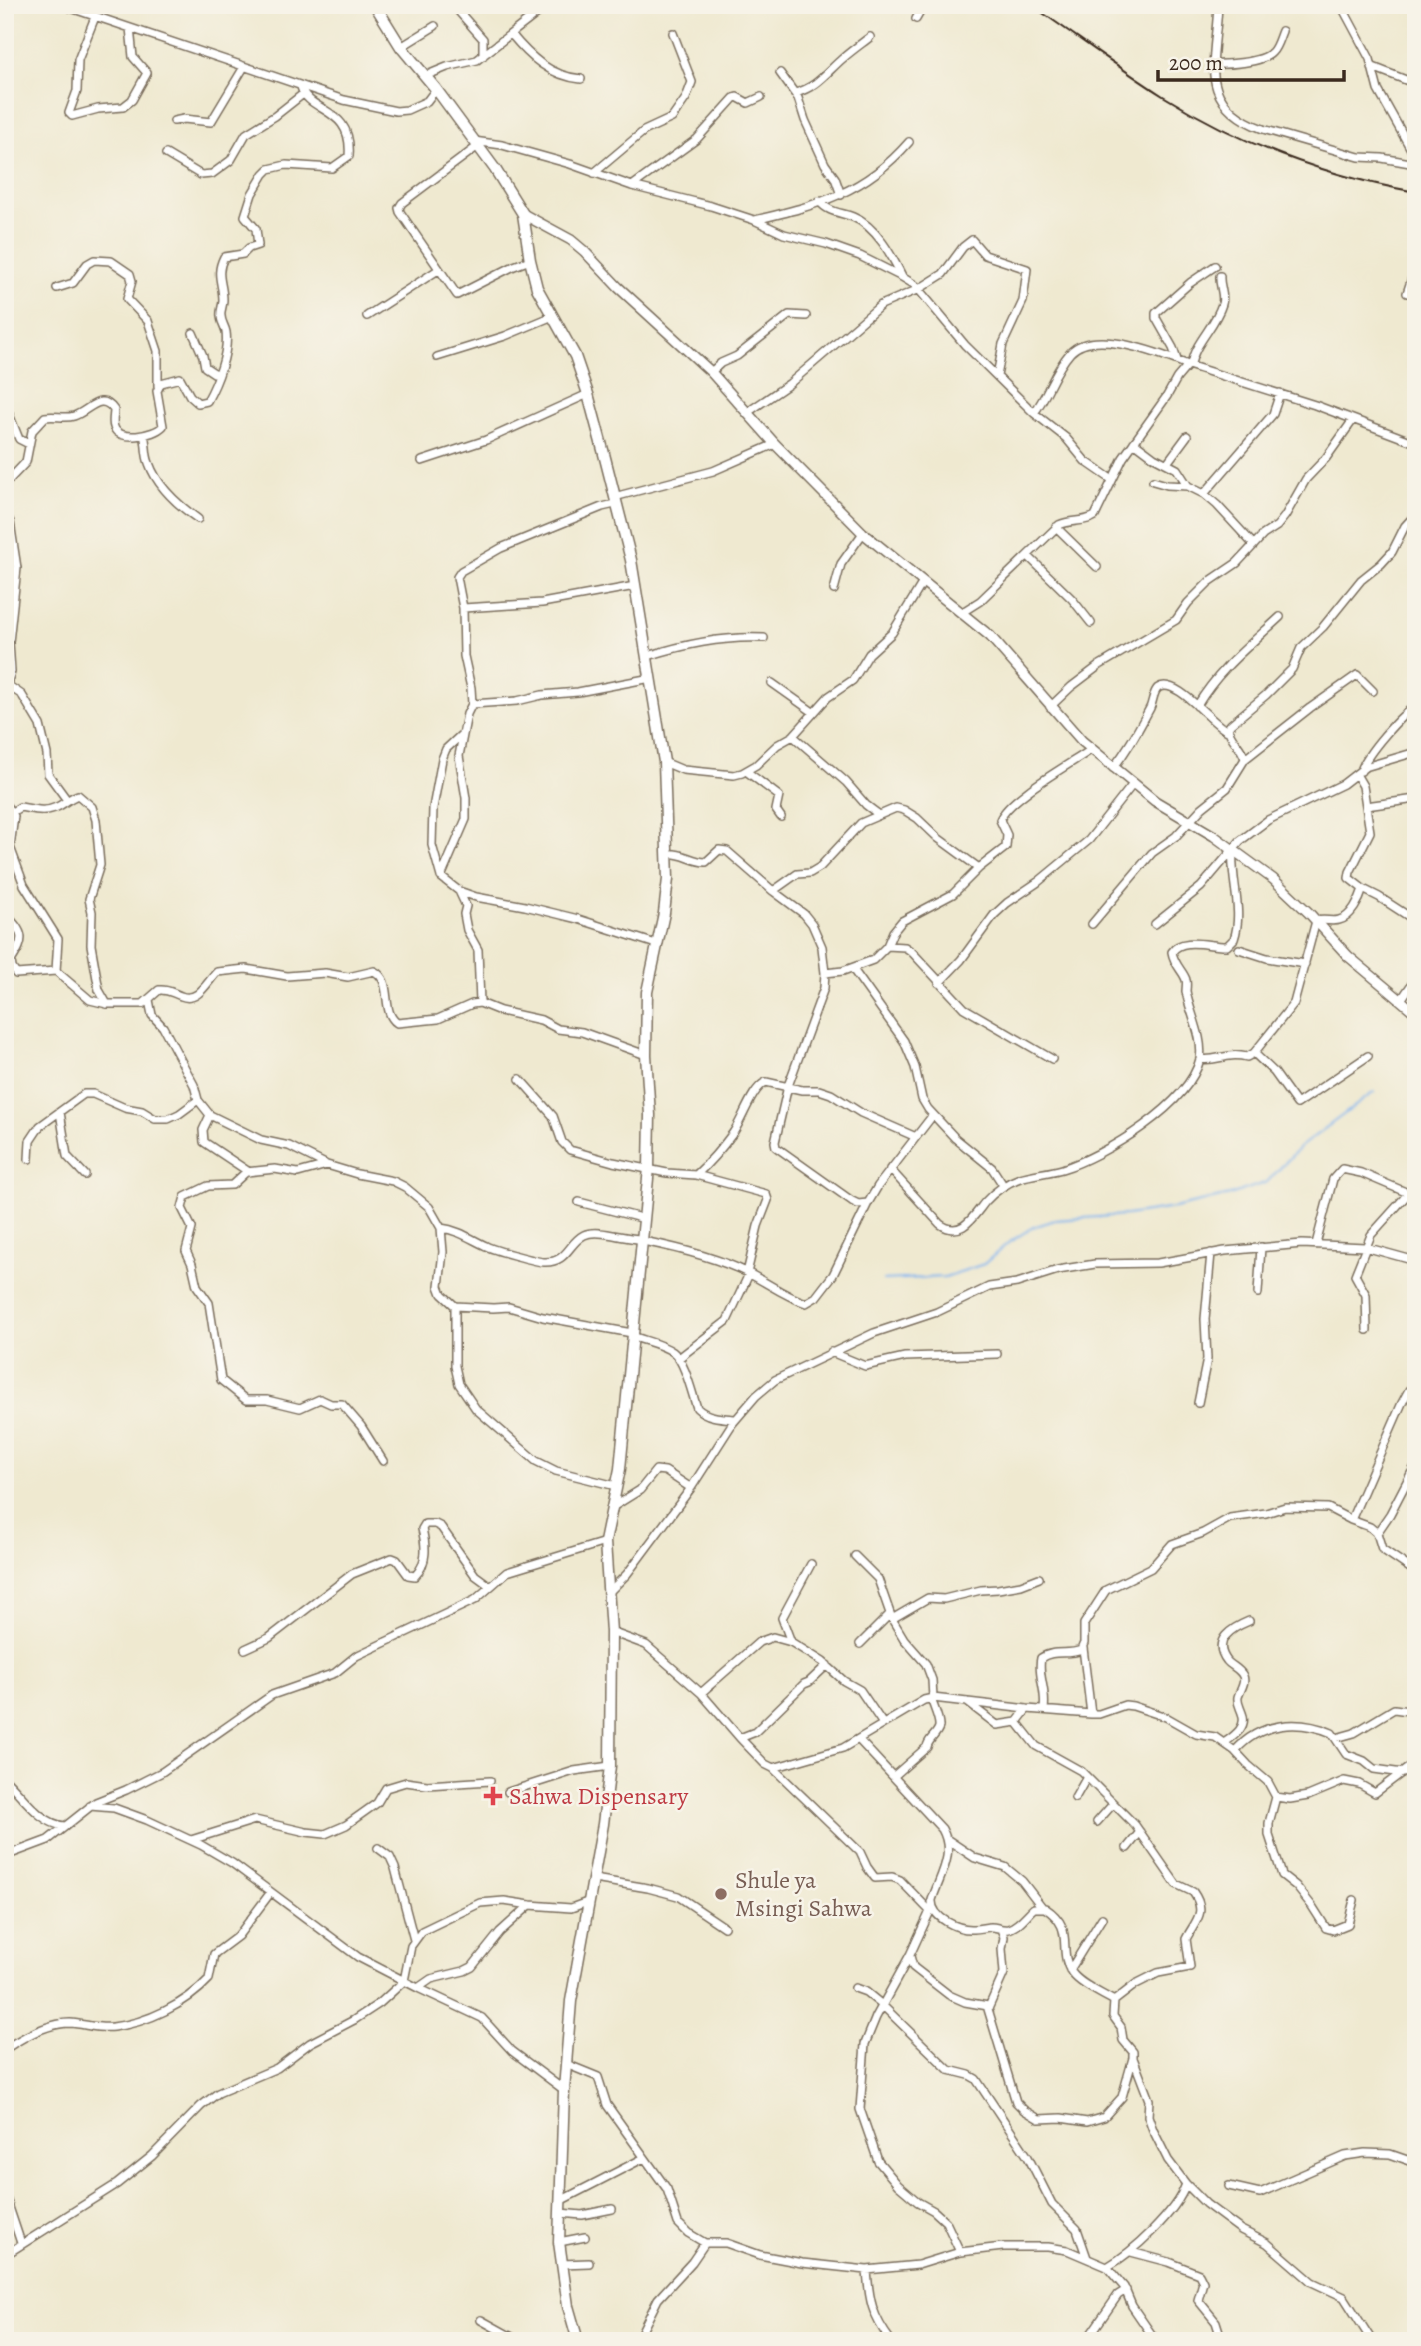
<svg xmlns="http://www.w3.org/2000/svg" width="1421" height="2346" font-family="Alegreya,serif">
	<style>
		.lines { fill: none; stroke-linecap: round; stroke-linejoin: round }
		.stream { stroke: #82b5ef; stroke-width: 2 }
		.minor-casing { stroke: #7a6d5c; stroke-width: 10 }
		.tertiary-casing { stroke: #7a6d5c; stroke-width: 12 }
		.secondary-casing { stroke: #7a6d5c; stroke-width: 13 }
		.minor { stroke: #fff; stroke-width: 7 }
		.tertiary { stroke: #fff; stroke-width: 9 }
		.secondary { stroke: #fff; stroke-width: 10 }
		.rail { stroke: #3b2a1e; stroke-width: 2 }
		.health-dot { fill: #e0444e; stroke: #f7f3e8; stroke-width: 2.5 }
		.education-dot { fill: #8d6e63; stroke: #f7f3e8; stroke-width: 2.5 }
		.labels { text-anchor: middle; stroke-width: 5; stroke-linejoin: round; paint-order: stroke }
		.health-label { font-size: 24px; fill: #be3a42; stroke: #f7f3e8; text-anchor: start }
		.education-label { font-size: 24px; fill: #785e54; stroke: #f7f3e8; text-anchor: start }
	</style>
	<rect width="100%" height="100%" fill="#f7f3e8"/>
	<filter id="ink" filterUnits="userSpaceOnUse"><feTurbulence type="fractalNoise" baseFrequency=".0143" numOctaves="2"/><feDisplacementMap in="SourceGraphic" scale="14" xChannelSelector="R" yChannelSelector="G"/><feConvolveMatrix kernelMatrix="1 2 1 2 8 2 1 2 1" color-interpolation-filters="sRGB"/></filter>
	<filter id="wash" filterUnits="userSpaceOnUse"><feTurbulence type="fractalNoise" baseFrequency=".00686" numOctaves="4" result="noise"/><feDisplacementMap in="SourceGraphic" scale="28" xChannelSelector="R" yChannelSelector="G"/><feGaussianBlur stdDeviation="1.57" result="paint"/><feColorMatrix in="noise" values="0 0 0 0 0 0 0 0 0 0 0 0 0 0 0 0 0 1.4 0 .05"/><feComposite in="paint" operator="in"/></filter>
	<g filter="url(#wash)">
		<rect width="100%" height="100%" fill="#efe9d0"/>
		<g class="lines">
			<path class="stream" d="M883,1280l62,-3 39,-13 24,-21 25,-16 22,-7 72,-5 47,-7 56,-13 37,-13 33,-35 74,-55"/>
		</g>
	</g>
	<g filter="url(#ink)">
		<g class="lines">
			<defs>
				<path id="minor" d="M62,5l282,95 52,11 11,-1 20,-9 9,-12
					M453,5l30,34v17
					M1218,5c-2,55 -23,98 45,124l96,28 23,1 34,6
					M1341,5l29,54 8,31 38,68
					M1078,6l1,-1
					M95,17l-17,43 -1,31 -8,22 3,3 26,-7 25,-2 9,-7 15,-27 -14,-16 -3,-29
					M916,19l8,-14
					M511,34c19,23 39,42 70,45
					M401,47l34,-21
					M1211,64c14,1 52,-1 61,-12 5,-5 7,-14 10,-21
					M1373,67l43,17
					M780,73l18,25 7,22 20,44 10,14 6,17
					M425,76l22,-9 30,-7 71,-55
					M795,93c21,-5 32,-21 47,-34 9,-8 19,-15 28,-22
					M174,121l10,-2 27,3 33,-55
					M474,141l28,4 68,19 62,22 79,20 43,14 30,14 42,10 34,12 42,21 13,8 50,60 69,68 32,25 19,23 26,18
					M478,146l-76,57 -3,5 1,4 57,83 57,-29 16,-6
					M166,154l35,21 11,-1 19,-14 15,-26 29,-18 28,-22
					M594,173l50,-42 28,-13 14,-20 6,-16 -19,-49
					M632,186l65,-47 37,-41 3,-1 11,6 13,-6
					M819,201c10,12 21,11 34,16 23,9 39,39 49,59
					M755,220c63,-15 110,-27 154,-78
					M57,288l16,-5 14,-19 7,-4 17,1 19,13 2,7 -5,18 21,22 10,30v35
					M1407,293l9,-27
					M367,316l71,-46
					M193,333l10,23 2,11 9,6h5
					M437,357l68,-21 48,-20
					M1177,360l-4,-12 -17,-30v-5l34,-30 25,-17
					M1191,365c3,-22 24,-38 31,-61 3,-9 -3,-18 -2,-28
					M711,372l10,-9 16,-7 52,-41 17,1
					M5,404l14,35 10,5
					M748,412l41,-28 92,-79 38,-16 24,-15 20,-27 9,-7 13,15 42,14 -4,32 -20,43 -6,32
					M1034,413c14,-18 20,-42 36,-60 23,-26 91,1 118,12
					M144,435c3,9 1,19 5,28 8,23 29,42 49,56
					M1134,442l20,15 23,12 11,17 16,8 13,11 37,40
					M422,461l64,-21 102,-46
					M1167,463l20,-27
					M1153,481l14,4 21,1
					M5,484l21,-22 6,-31 13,-14c10,-2 20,2 29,-1 15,-5 27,-25 40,-6 0,5 -2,12 0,17 4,15 40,9 49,-1l-6,-35 4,-8 19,-5 10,18 8,7 9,-2c10,-18 22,-48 19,-69 -1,-6 -5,-10 -5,-16 -1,-5 2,-10 2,-16 0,-17 -8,-25 1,-43l19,-3 6,-6 9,-3 -2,-16 -11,-13 7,-22 12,-20 5,-5 17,-4 46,3 17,-12c4,-50 -40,-42 -48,-69
					M1204,494l69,-80 7,-21
					M614,497l99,-26 62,-27
					M5,511l5,11 7,46 -8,74 2,29 -6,20
					M1056,527l41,40
					M1028,556l44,43 19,24
					M834,590l7,-26 22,-31
					M463,608l79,-5 93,-17
					M961,613l19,-12 79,-76c12,-6 25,-2 36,-9l28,-58 44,-62 10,-18 11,-13 127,40 101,38
					M648,656c37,-12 77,-20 116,-18
					M772,683l41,29
					M9,686l13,9 18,30 7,29 1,20 19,26
					M472,704l-1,-16 -7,-32 -1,-48 -6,-31 4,-6 40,-23 101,-41 13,-3
					M1197,706c21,-36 53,-61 83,-89
					M1050,707l21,-20 29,-22 76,-45 12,-17 21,-21 28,-19 26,-28 14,-9 8,-10 21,-37 20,-21 27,-38
					M461,735l-15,14 -4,10 -9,49 -1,37 9,32 18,14 17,6 49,9 53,13 78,25
					M793,736l53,46 20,23 12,9
					M1245,759l65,-51 47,-33 16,16
					M664,762l19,8 51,5 8,-2 14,-8 21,-20 16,-9 35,-39 25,-17 16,-26 23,-21 31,-51
					M1113,768c16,-20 25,-38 37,-60 3,-6 3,-16 8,-20 18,-13 56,39 70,43
					M746,771l33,25 -3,14 5,7
					M1361,771c5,-17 40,-57 55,-65
					M1356,774l7,12 3,20 50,-7
					M5,804l9,12 -4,31 14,38 34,54 -2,32 34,29 17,4h36l16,-14c10,-1 13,3 22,6 17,7 26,-14 36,-24l29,-3 41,7 38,-3 23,4 26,-6c20,10 6,40 23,52l41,-4 34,-15 8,-1 20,8 41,9 17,9 24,3 64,23
					M12,812l8,-5c13,2 24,6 37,0 7,-3 12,-9 21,-12l14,12 4,13 4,45 -11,34 3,13 -1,33 8,45 8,14
					M668,854c14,-2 24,8 38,8l13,-12 8,1 46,40 31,23 8,10 10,23 3,26 -1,15 -36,98 -13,56 1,5 76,54 6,3 10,-1 10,-17 55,-71
					M441,877l25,-58v-21l-7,-42 8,-42 5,-10 45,-3 25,-6 36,-3 73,-14
					M1363,889l-14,-11 1,-6 20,-40 -4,-26
					M459,891l7,15 -2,8 3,16 11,20 2,53
					M773,891l24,-17 13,-1 10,-6 41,-44 35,-15 8,2 13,8 21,20 41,30
					M5,913c19,21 21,25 6,48l1,7 4,6 40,-3
					M1092,924l60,-71 24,-17 26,-28 25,-20 18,-29c-3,-12 -15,-20 -17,-31l3,-4 35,-29 26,-26 9,-21 22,-21 38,-47 20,-16 11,-12 13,-26 11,-12
					M1155,924l46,-37 39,-46 28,-21 75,-36 22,-17 51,-15
					M887,946l18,1 7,5 52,56 88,51
					M1239,949l28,9 38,6
					M852,968l52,73 11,26 7,32 6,10 27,29 37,30 11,17
					M825,973l18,-2 30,-11 14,-14 6,-14 9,-11 51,-27 26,-26 27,-21 1,-12 -7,-15c8,-22 71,-56 92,-71
					M939,983l22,-23 33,-45 13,-12 31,-21 51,-42 44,-56
					M149,1000l3,15 11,12 31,58 4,15 12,15 51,25 28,6 36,18
					M1401,1000l15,-22
					M1254,1053l20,19 23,32 71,-48
					M1200,1059c17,3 26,-7 47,-2l7,-4 40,-50 22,-82c9,-2 16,1 23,-1 12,-2 21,-21 24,-31l16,8 37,24
					M520,1079l33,37 9,26 8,8 43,12 54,11 29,2 70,19 2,6 -10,26 -11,47
					M60,1112l7,44 18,19
					M210,1115l-7,15 1,12 45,30
					M29,1159l1,-18 10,-15 44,-32h9l32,14 17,3 13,8h13l11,-5 19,-14
					M890,1169l50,55c21,15 33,-7 45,-22 10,-11 21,-19 35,-24 13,-4 28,-5 42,-9 42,-13 127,-64 138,-110 4,-21 -11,-48 -14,-68 0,-1 1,-9 0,-11 -2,-8 -12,-15 -14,-28 10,-16 39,-5 55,-6l7,-7c10,-29 -4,-60 -1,-89
					M696,1175c14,-13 26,-27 37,-42 10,-14 19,-45 33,-51l36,8h17l12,4 30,19 55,24
					M579,1202l66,17
					M441,1228c17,2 30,11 45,18 7,4 52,16 58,16 24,1 24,-19 40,-27 14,-7 42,5 59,4
					M643,1241c35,7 73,16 105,32 20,10 36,23 58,30l10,-6 17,-22 35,-72
					M1316,1244l17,-65 9,-10 19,4 47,20
					M1258,1293l3,-46
					M455,1306v60l4,18 17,25 60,52 20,10 60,15
					M1367,1330l-1,-35 -11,-20 16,-40 45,-50
					M632,1336c13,5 30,8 41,16 12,9 19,42 24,56 10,10 25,10 39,11
					M831,1352l34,14 40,-9 92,-3
					M679,1358l48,-37 22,-47
					M1198,1403l9,-44 -2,-40 6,-66
					M383,1461l-22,-35 -19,-22h-11l-11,-5 -20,9 -33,-8h-21l-25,-20 -12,-77 -12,-17 -5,-22 -6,-13 6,-23 -10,-20 3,-11 23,-11 24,-1 14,-13 29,-3 23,4 29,-8 30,9 36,7 12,6 24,20 12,21 2,24 -4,34 3,8 13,12 38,2 16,-1 34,10 89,16
					M611,1508l29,-18 16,-20 9,1 26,17
					M1351,1520l51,-117 7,-13 7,-4
					M1377,1533l13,-19 26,-50
					M855,1556l23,23 14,40 12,20 22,25 6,16 1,18
					M610,1591l17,-17 64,-86 41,-64 24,-28 19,-16 99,-47 63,-21 52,-25 28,-4 41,-13 37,-6 63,-1 67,-12 77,-7 63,3 51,14
					M892,1619l36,-21 16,1 37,-9 17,-1 23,-4 18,-7
					M611,1632l35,13 55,48 39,45 25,26 8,4 70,-20 81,-48 9,-2 94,11 64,5h8l26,-9 8,1 33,11 30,17 19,3 20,14 13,14 20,17 8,15 14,2 18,-3 36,-15 15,3 16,9 41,-31
					M791,1642l-9,-24 29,-54
					M860,1644l30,-30
					M1083,1648l8,66
					M245,1649l24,-11 83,-64 40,-16 5,2 11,15 7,1c13,-13 11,-31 7,-47l3,-5h10l6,3 34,48 15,11
					M701,1693l58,-51 14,-5 18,5 32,20 21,19 16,9 23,34
					M967,1702l30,23 20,-3
					M1044,1709c3,-19 -7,-34 -3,-51 12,-9 28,-2 40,-8l3,-7v-19l22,-34 45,-22 21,-24 31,-11 27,-15 36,-5 19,-6 43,1 23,12 19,7 7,6 5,16 34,23
					M740,1738l15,-6 49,-48 5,-2 18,-17
					M1336,1738l18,-5 40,-24 22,3
					M859,1740l83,89c14,25 -2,46 -10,71 -1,18 26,30 42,29 6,0 12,-2 17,-2 6,0 11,3 17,2 10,-2 19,-15 26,-21h11c32,21 11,41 27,65 9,12 29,20 42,28
					M1224,1743c10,-7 24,-16 18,-30 -2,-6 -5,-10 -4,-16 2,-7 8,-14 5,-21 -3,-7 -12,-10 -16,-15 -16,-21 5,-33 22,-40
					M1235,1751c25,-29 63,-32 97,-18l14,21 18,7 10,8 29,4
					M774,1769l86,83 7,15 8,11 17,-1 8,3 30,31
					M894,1776l33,-29c1,-8 10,-12 12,-20 1,-8 -6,-21 -8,-29
					M5,1779c18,17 35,45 60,47
					M508,1792l66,-21 36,-5
					M1276,1797l-7,26v12l13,40 14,11 16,20 14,22 7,2 15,-6 6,-24
					M1075,1798l12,-21
					M90,1806l24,2 33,12 54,25 31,18 126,94 60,31 64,30 30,33 52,39
					M1097,1822l16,-18
					M191,1840l64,-20 51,12 19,2 21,-9 31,-22 9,-15 20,-6 21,3 63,-4
					M948,1840l27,18 30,9 17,14 20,26
					M378,1848l12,9 5,11 19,72
					M1127,1848l13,-16
					M5,1856l43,-16 48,-38 30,-12 36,-18 110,-77 63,-22 21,-17 119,-56 32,-28 98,-30
					M594,1879l54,9 30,8 46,31
					M932,1907l-22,48 -34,62 -11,27 -5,65 18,52 20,24 20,17 16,9 12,11 14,30
					M1001,1929l3,8 -2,12 2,24 -16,36 28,93 8,8 15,9 22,-1 26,4 17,-5 18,-20 11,-39v-6l-10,-12 -2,-13 -8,-11 1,-15 22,-17 22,-11 32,-6 -4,-28c9,-18 22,-26 7,-47l-17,-8 -41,-59 -54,-54 -45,-25 -19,-24 10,-13
					M910,1956l3,11 36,28 16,7 23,4
					M1070,1970l32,-52
					M418,1988l13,-9 33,-8 8,-4 28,-35 30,-27
					M855,1988l11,4 16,13 67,65 20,5 7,4 52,78 24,47 25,25 10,29
					M5,2049c18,-12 43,-26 65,-26 15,1 29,6 43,4 34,-4 73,-23 96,-48l5,-25 24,-18 33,-44
					M566,2064l32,13 9,28 60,84 11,34 10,10 17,10h21l34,12 42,8 65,7 51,-5 42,-13 43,-5h45l19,3 40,17 17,20 8,19 24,35
					M1186,2184l20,20 35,26 26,13 45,39 32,15 28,44
					M1229,2186l31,7 85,-37 20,-3 25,1 26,9
					M5,2195l16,48
					M560,2201l84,-43
					M560,2213l22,2 30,-6
					M559,2242l26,-5
					M1131,2252l38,10 30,12 4,8 -5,18 18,22 6,19
					M5,2255l112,-71 35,-28 49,-50 17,-13 59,-25 33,-25 44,-23 26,-17 24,-22 7,-35 11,-15 58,-28 24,-2 26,4 41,3 19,-7
					M561,2264l28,-1
					M1107,2267c26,-15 69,-54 79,-83l-18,-24 -15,-30 -5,-14 1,-16 -16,-42
					M867,2270c2,30 5,46 24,71
					M481,2320l38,21
					M637,2341l21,-42 34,-37 13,-19
					M1086,2341l32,-46 8,-5"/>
				<path id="tertiary" d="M523,214l48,26 13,11 34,36 93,85 64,72 88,89 127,103 92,105 73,60 59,35 59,43 36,34 39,43 68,57"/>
				<path id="secondary" d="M375,5l26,42 35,42 59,80 28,45 7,46 7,28 38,68 13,38 15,56 28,110 33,202 4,117 -4,34 -17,79 -1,63 4,60 -1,53 -29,301 -15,73 6,90 -1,134 -7,58 -32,177 -7,89 -5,152 9,64 10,35"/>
			</defs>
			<use href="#minor" class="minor-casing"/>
			<use href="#tertiary" class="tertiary-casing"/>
			<use href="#secondary" class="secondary-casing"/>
			<use href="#minor" class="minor"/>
			<use href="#tertiary" class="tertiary"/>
			<use href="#secondary" class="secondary"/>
			<path class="rail" d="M1031,5c44,30 87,62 132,91 77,48 163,80 253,96"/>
		</g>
	</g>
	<path class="health-dot" d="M489.5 1785.5h7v7h7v7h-7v7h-7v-7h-7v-7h7z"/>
	<circle class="education-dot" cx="721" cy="1894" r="7"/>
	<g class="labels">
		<g class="health-label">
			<text x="509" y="1804">Sahwa Dispensary</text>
		</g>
		<g class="education-label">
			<text x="735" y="1888">Shule ya<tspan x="735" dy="28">Msingi Sahwa</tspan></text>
		</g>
	</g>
	<rect width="1421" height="2346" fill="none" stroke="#f7f3e8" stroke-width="28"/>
	<path d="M1158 70v10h186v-10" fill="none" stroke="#3b2a1e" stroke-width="3.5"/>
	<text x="1169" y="70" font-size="21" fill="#3b2a1e" stroke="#f7f3e8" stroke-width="5" paint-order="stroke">200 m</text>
</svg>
